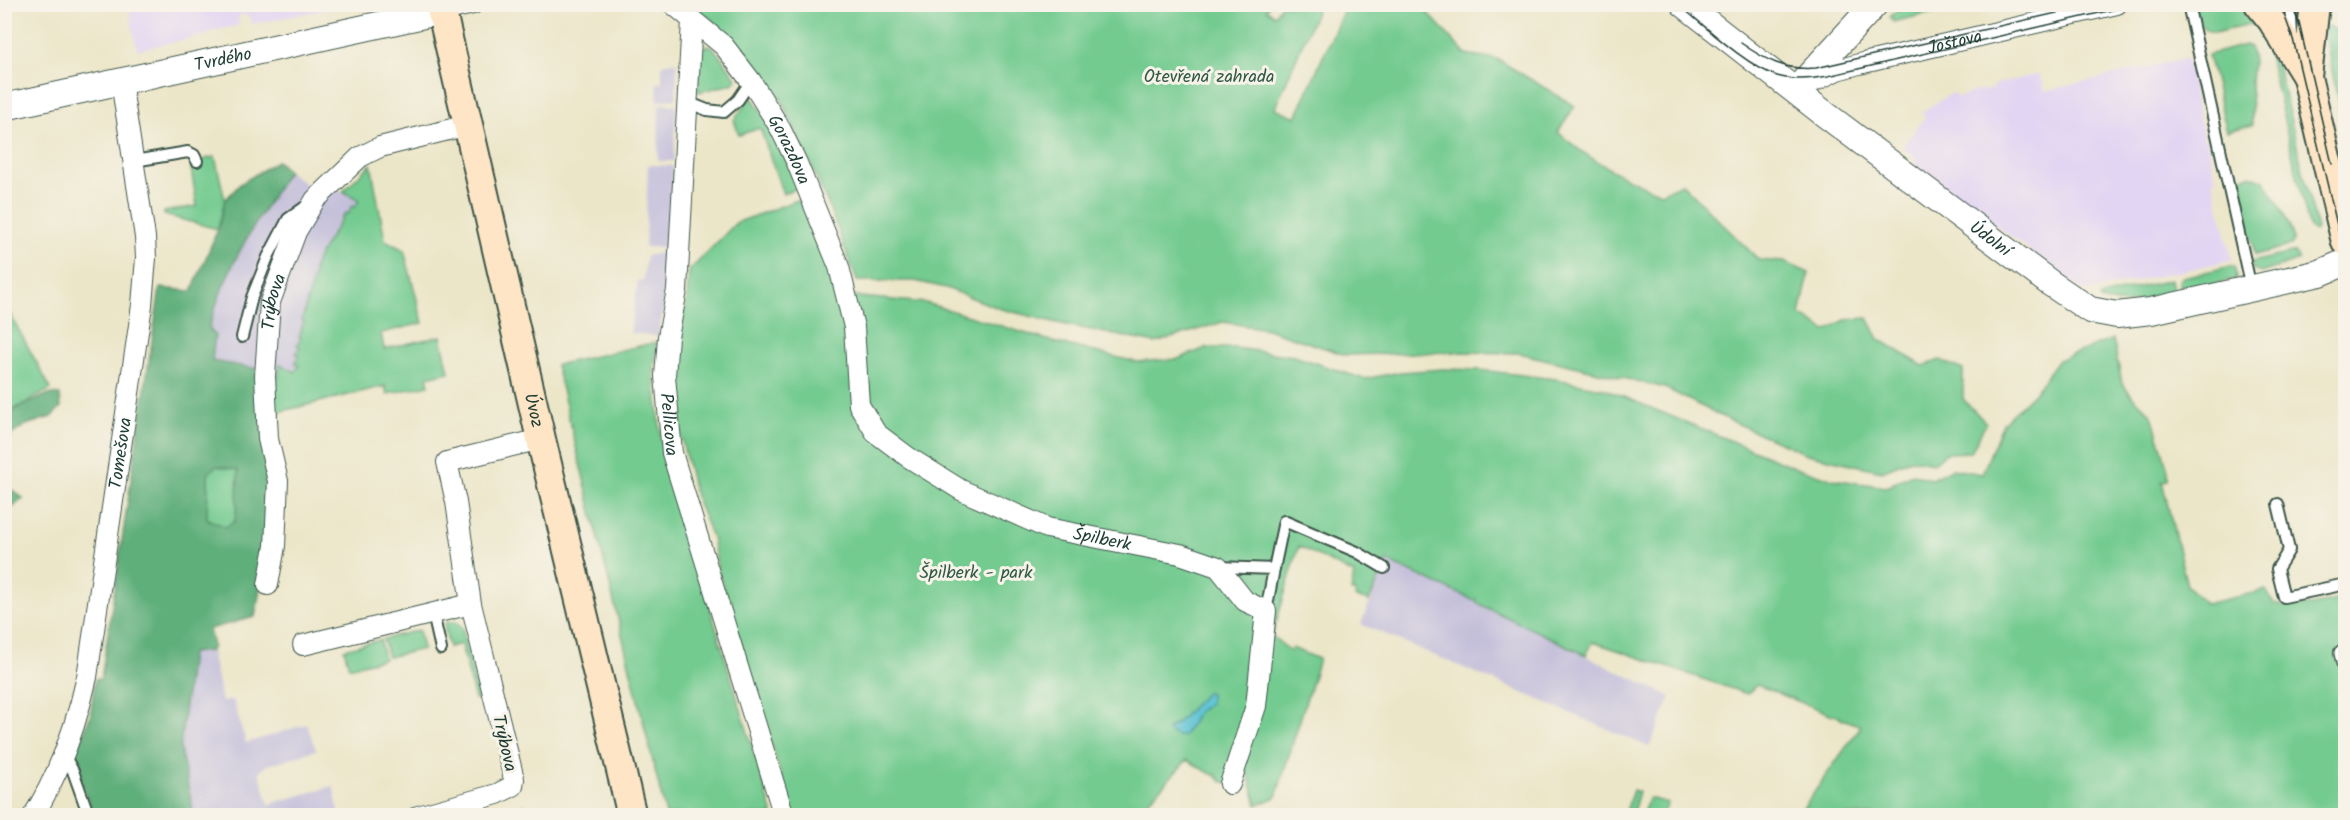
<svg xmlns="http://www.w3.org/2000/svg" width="2350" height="820" font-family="Kalam,sans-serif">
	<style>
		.built { fill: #e2d4f3 }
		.industrial { fill: #c5c0da }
		.green { fill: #73cb90; stroke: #498462; stroke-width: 1.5 }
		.forest { fill: #5eaf7a; stroke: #3e7657; stroke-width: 1.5; fill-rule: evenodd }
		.water { fill: #57c1d2; stroke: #3b7f83; stroke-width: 1.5 }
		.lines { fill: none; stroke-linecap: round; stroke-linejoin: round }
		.service-casing { stroke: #3e564a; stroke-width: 14 }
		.pedestrian-casing { stroke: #3e564a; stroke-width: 18 }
		.minor-casing { stroke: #3e564a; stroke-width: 22 }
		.tertiary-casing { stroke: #3e564a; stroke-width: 28 }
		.secondary-casing { stroke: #3e564a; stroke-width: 32 }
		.service { stroke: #fff; stroke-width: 10 }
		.pedestrian { stroke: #fff; stroke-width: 15 }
		.minor { stroke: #fff; stroke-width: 20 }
		.tertiary { stroke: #fff; stroke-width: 26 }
		.secondary { stroke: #fde5c5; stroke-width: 28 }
		.tram { stroke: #1f3d34; stroke-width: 1.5 }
		.labels { text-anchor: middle; stroke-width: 6; stroke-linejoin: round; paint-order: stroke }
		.street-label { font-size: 18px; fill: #1f3d34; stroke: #f7f3e8 }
		.park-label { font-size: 18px; fill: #305946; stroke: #f7f3e8 }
	</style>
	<rect width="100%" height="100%" fill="#f7f3e8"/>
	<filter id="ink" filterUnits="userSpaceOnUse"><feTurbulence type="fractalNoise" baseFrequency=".0167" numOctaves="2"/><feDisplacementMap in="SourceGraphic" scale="12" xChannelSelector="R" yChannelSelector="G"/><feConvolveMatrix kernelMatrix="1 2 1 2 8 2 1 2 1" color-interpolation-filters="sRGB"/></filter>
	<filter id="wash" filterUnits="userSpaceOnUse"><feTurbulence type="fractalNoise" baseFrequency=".008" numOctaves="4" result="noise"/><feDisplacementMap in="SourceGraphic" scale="24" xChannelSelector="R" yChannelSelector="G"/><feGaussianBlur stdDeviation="1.35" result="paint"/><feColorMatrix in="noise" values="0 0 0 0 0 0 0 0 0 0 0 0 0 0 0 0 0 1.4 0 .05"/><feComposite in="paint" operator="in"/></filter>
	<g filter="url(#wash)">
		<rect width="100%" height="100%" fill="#ece6c9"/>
		<path class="built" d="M123,5h226l-98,19 -2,-8 -3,1 -1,-3 -7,2 1,9 -29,7v2l-73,16 -8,-41z
			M2186,58l18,81h3l4,20 5,20 -3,1 19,80 -147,32 -170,-127 -2,-2 3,-5 -14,-11 23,-30 -3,-5 31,-20 4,6 11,-3v-2l25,-4 3,-5 44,-10 5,17z"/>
		<path class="industrial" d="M677,62l-1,37 -18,2 -1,-18 5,-1v-16l3,-3z
			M659,104l17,1 -2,56h-16z
			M648,165l25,1 -4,82 -24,-1z
			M288,171l19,14 36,6 16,9 -4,7 -16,13 -23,42 -2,18 -4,7 2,1 -13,49v28l-4,7 -17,-4v10h-8l-12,-9 -47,-8 4,-26 -6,-7 8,-30 23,-50z
			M669,251l-1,30 -10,55 -28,-3 8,-53 5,1 3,-25z
			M1387,560l86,40 2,-1 2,4 194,94 -22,50 -288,-123z
			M211,651l11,51 11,-2 13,43 61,-19 9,26 -51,16v2l-6,3 10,33 64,-18 7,29h-146l-14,-67 11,-96z"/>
		<path class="green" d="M1954,4l2,3 -63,15 -3,-5 12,-12z
			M1269,5l-3,5 9,5 6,-10h24l12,5 -42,98 21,9 50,-112h75l44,49 32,5 78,47 -17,26c30,28 65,46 103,61l21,-9 77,76 25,2 25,11 -9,42 26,16 19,-11 23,-2 11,21 44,27 17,-6 23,10v29l23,24 -15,29 -25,1 -12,10 -23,-4 -29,12 -75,-17 -74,-32 -68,-34 -146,-35 -65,-1 -108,3 -79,-26 -44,-7 -68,21 -93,-19 -61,-15 -55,-21 -31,-7h-58l-30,-80 -47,-104 -49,-61 -38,-31z
			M2193,5h47l22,17 -48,11c-15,-4 -18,-15 -21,-28z
			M2328,26l17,10v103l-21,-112z
			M2269,41l3,2 45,186 -3,3 -5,-5 -42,-180z
			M708,45l5,2 24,32 -5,5 -34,8 2,-43z
			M2245,45l5,2 3,14 -2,21 1,43 -25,6 -19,-76z
			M751,96l18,28 30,63 -16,7 -23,-66 -21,7 -5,-15z
			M215,157l10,43 -7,29 -54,-14v-3l33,-6 -7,-44z
			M371,164l14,76 19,10 19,73 -42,10 3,16 57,-13 8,36 -22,5 2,8 -42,9 -2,-8 -111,27 -4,-35h8l2,-14 15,8 4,-7 -4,-2 4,-7 -3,-2 4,-7 -3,-2 4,-7 -2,-1 3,-7 -1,-1 3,-7 -2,-2 11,-40 -1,-1 3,-7 -2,-1 6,-16 26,-42 3,1 4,-8 3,1 4,-7 -16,-9z
			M2250,175l15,6c7,14 34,52 27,64l-37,10 -17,-77z
			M800,199l3,1 35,92 23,5 65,6 128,39 82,20 42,-3 28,-11h29l59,8 70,23 37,-7 42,-3 37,1 76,9 49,10 189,78 38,12 54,8 26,-13 19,5 21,-10 30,5 21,-51 31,-30 24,-33 55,-21 9,44 12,15 18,17 16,55v10l-6,1 25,105 19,18 60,-14 8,14c24,6 47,-1 71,-6v217h-550l4,-6 2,2 60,-85 -104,-41 -10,9 -154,-52 -7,13 -109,-52 -1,-4 -3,1 -86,-39 -18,40 -14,-4 1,-4 -5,-2 3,-17 -55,-28 -27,90 18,15 2,-3 27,11 -43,138 -19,8 -10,-35 -7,16 -20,-5v-2l-4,-2v-3l-3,1 -26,-15 -52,55h-342l-75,-245 -6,-33 -17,-41 -16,-68 -3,-31v-42l11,-58 2,-26 47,-48z
			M2295,252l4,8 -38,13 -8,-3 -2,-8z
			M2232,266l3,2 1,11 -52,13 -3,-3 -2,-9 4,-3z
			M2171,280l3,14 -47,10 -25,-3 -2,-3 5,-3z
			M4,303l47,86 -46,25h-1z
			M657,342l-3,30 9,82 110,361h-107l-110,-450z
			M216,466l22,4 -1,36 -2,15 -9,7 -19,-9 1,-45z
			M450,622h6l6,6 17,70 -4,1 -14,-55 -12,3 -4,-16v-8z
			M419,630l4,19 -35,8 -5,-18z
			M380,640l4,19 -35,8 -5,-18z
			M1633,790l6,2 -7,23h-7z
			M1649,798l19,5 -5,12h-21z
			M525,806l2,9h-14l-1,-4 -17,4h-11z"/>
		<path class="forest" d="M277,161l11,10c-32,51 -64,99 -79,157l6,7 -3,26 46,8 11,114v57l-14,77 -46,12 4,17 -2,5 -20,2 -11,95 14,67h-101l-20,-56 17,-42 5,-38h6l59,-391 32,3 26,-62 7,-29 15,-16zM216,466l22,4 -1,36 -2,15 -9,6 -19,-8 1,-45z
			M49,394l11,1 1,12 -10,10 -25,8 -21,14v-25z
			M4,484l19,14 -13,12 -5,1z"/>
		<path class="water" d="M1207,692l3,2v9l-12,9 -14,24c-8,1 -11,-1 -17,-7l9,-5z"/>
	</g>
	<g filter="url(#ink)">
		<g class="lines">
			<defs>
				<path id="service" d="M2188,4l63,284
					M2290,4l2,30
					M687,102l20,8 17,2 14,-12 13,-19
					M134,161l54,-9 6,3 3,6
					M242,337l10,-40 16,-40 20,-38 17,-12
					M2278,504l11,46 -12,19 7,28 62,-13
					M1218,567l56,2 10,-48 73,31 27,16
					M1266,611l8,-42
					M433,614l8,35
					M64,755l9,16 16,45"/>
				<path id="pedestrian" d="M2346,650l-4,3 4,17"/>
				<g id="minor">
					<path id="s1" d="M673,4l51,42 27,35 29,47 17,35 42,104 15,60 5,78 17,28 32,24 53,33 86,38 133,26 38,13 27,34 21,10 -10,95 -26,78"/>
					<path d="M442,11l31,-7"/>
					<path id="s2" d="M692,20l-15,270 -9,47 -3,39 7,77 112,363"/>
					<path id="s3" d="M1803,87l34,-17 22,-6 258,-60"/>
					<path id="s4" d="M268,585l7,-39 3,-65 -10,-42 -3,-63 5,-74 26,-70 19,-32 45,-43 20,-10 88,-22"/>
					<path d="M303,645l168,-41"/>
					<path id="s5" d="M33,816c27,-43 43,-90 54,-139l55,-372 4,-47 -1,-21 -24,-156"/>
					<path d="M418,816l79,-22 16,-8 1,-7 -43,-175 -15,-102 -9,-40 94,-23"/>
				</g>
				<g id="tertiary">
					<path id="s6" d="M1684,4l142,111 224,168 40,27 27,5 34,-4 169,-38 26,-11"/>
					<path d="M1796,90l79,-86"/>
					<path id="s7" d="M4,107l438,-96"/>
				</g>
				<g id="secondary">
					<path id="s8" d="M440,4l101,435 91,377"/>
					<path d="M2259,4l13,16 35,57"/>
					<path d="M2315,4l-8,73 39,165"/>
				</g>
			</defs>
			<use href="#service" class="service-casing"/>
			<use href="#pedestrian" class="pedestrian-casing"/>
			<use href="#minor" class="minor-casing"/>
			<use href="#tertiary" class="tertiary-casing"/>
			<use href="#secondary" class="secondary-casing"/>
			<use href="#service" class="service"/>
			<use href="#pedestrian" class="pedestrian"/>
			<use href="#minor" class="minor"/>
			<use href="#tertiary" class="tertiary"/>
			<use href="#secondary" class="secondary"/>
			<path class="tram" d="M1678,4c27,22 67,61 99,72 17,5 35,3 51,0l310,-72
				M2276,4l8,10 9,25 53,224
				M2291,4l8,19 33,141
				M1741,43c24,17 45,28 75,25l280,-64"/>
		</g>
	</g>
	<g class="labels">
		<g class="street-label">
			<text dy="6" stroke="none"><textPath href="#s3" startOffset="159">Joštova</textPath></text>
			<text dy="6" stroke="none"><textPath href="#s7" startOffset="224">Tvrdého</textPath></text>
			<text dy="6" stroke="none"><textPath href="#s1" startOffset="189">Gorazdova</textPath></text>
			<text dy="6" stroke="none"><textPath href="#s6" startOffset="386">Údolní</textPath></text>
			<text dy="6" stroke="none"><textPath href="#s4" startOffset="286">Trýbova</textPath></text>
			<text dy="6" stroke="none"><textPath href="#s8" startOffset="417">Úvoz</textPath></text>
			<text dy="6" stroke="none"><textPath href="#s2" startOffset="406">Pellicova</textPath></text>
			<text dy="6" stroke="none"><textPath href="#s5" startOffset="376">Tomešova</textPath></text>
			<text dy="6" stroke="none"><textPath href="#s1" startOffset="742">Špilberk</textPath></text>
			<text transform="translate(505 743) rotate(77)" y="6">Trýbova</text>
		</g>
		<g class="park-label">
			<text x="1209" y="82">Otevřená zahrada</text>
			<text x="976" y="578">Špilberk - park</text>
		</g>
	</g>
	<rect width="2350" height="820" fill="none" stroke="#f7f3e8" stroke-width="24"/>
</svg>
